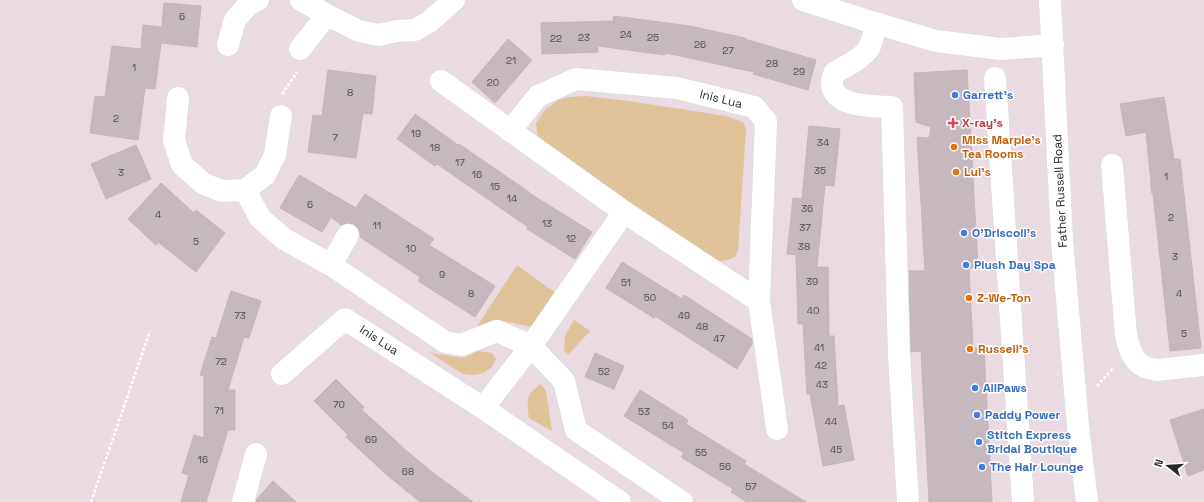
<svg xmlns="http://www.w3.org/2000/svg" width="1204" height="502" font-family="'Space Grotesk',sans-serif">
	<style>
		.green { fill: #dec498 }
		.building { fill: #c5b8be; stroke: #c5b4ba }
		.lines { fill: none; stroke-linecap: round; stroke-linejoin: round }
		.minor-casing { stroke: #cfe0dc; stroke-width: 23 }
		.path { stroke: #fff; stroke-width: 2.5; stroke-dasharray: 3 2; stroke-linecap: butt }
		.minor { stroke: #fff; stroke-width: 22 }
		.shop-dot { fill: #3f7fe0; stroke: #fff; stroke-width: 1.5 }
		.health-dot { fill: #e0444e; stroke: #fff; stroke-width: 1.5 }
		.food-dot { fill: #e8710a; stroke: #fff; stroke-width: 1.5 }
		.labels { text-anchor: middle; stroke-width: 3; stroke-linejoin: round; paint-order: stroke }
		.number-label { font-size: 10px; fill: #4f4c4e }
		.shop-label { font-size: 12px; font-weight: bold; fill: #366cbe; stroke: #fff; text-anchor: start }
		.street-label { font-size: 12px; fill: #282828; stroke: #fff }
		.health-label { font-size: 12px; font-weight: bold; fill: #be3a42; stroke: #fff; text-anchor: start }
		.food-label { font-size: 12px; font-weight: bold; fill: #c56008; stroke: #fff; text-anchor: start }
	</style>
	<rect width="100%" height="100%" fill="#eadae1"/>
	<path class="green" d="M586,96l42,5 98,15 17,6 3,7 -8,121 -3,7 -8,3 -14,2 -175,-121 -2,-18 8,-12 14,-11 12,-3z
		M517,265l40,29 -19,28 -7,5 -28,-6 -13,3 -16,7z
		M574,320l16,11 -22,24 -4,-5 1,-14z
		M478,351l14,2 4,6 -4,8 -9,6 -10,2 -10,-1 -33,-21 34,5z
		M541,384l5,7 6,40 -23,-13c-2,-18 -4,-23 12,-34z"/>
	<path class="building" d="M164,3l37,3 -4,41 -36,-4 -6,46 -10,-1 -7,52 -48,-7 5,-37 10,1 7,-51 29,3 2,-24 19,2z
		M614,16l76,10 27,6 28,6v1l71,21 -8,30 -55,-16 1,-2 -88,-19 -1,2 -67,-9v6l-56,2 -1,-31 72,-2z
		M508,39l24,21 -37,43 -23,-21z
		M328,70l48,6 -4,38 -9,-1 -7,45 -48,-6 5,-37 9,1z
		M967,70l11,198h-9l4,80h11l8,154h-63l-8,-151 -10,1 -2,-81h16l-8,-134 12,1 2,-11 -15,-5 -2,-49z
		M1164,97l10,62h6l21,189 -31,3 -17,-158 -1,1 -6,-62 -20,4 -6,-32z
		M415,114l43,31 1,-1 70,48v1l63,39 -17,27 -48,-30 1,-2 -91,-63 -2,2 -38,-27z
		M809,126l31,3 -6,57 -9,-1 -8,82h11l1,69h5l4,70 6,-1 10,55 -31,6 -13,-72h-3l-4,-70h-5l-2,-69 -9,-1 6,-56 9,1z
		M136,145l15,34 -45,20 -15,-35z
		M299,175l57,33 9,-14 69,45 -5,6 66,41 -20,31 -57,-36 2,-4 -60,-40 -1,-8 -5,-5 -6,-1 -7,2 -10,-8 -9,15 -42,-24z
		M161,183l33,30 2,-3 29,23 -29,39 -38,-30 -2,3 -28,-26z
		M622,262l60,37 2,-4 68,44v5l-15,25 -82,-53 -1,2 -48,-30z
		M231,291l30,10 -12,37 -5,-1 -16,53h7v40h-7l-22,72h-25l8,-27 -7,-2 12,-38 10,3v-62l-4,-1 12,-38 4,1z
		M595,353l29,13 -10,23 -29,-12z
		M336,379l28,28 -2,3 46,42 24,20 41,30h-53l-33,-27 -41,-38 2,-2 -34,-34z
		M640,390l48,30 -2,4 60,37 -2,3 62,38h-59l-16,-10 2,-3 -52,-32 3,-4 -60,-37z
		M1204,409v61l-16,6 -18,-56z
		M273,481l23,21h-40l1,-3z"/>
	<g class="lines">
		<defs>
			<path id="minor" d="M301,0l26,15 32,16 20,4 18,-4 18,-1 14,-8 25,-22
				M803,0l62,20 71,21 65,8 52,-4
				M1050,0l12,240 16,186 9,76
				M876,23c-2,8 -3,18 -7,25 -6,10 -24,19 -34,24 -1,2 -3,6 -3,9 -2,27 42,25 60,26l7,249 9,146
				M228,45l7,-25 14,-16 9,-4
				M300,49l27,-34
				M995,78l28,424
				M441,81l183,131 135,89 7,-180 -12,-14 -77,-19 -101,-9 -38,17 -28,35
				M178,98l-4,42 8,25 22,19 18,7 23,-1 20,-15 10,-20 6,-39
				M1112,165l14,170c5,20 8,32 31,35l47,-5
				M245,190l15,28 24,21 47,26 114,77 16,3 36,-14 34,15 33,35 12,49 106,72
				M331,265l17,-30
				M759,301l18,128
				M282,374l63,-55 138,89 137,94
				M483,408l48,-62 93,-134
				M243,502l13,-48"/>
		</defs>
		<use href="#minor" class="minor-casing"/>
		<path class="path" d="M282,94l15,-22
			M1097,386l17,-19
			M91,502l59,-171"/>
		<use href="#minor" class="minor"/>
	</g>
	<g class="shop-dot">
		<circle cx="955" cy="95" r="4"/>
		<circle cx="964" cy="233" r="4"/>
		<circle cx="966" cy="265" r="4"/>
		<circle cx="975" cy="388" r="4"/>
		<circle cx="977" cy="415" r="4"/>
		<circle cx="979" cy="442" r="4"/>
		<circle cx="982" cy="467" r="4"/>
	</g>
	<path class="health-dot" d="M951 117h4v4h4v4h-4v4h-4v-4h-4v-4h4z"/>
	<g class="food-dot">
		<circle cx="954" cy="147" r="4"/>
		<circle cx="956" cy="172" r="4"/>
		<circle cx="969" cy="298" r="4"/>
		<circle cx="970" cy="349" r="4"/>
	</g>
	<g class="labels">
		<g class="number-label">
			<text x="182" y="20">6</text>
			<text x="626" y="38">24</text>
			<text x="584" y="41">23</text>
			<text x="653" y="41">25</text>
			<text x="556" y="42">22</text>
			<text x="700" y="48">26</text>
			<text x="728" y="54">27</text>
			<text x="511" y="64">21</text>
			<text x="772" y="67">28</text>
			<text x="134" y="71">1</text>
			<text x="799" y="75">29</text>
			<text x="493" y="86">20</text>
			<text x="350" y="96">8</text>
			<text x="116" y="122">2</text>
			<text x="416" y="137">19</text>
			<text x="335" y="141">7</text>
			<text x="823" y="146">34</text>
			<text x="435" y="151">18</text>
			<text x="460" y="166">17</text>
			<text x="820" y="174">35</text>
			<text x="121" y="176">3</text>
			<text x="477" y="178">16</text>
			<text x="1166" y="180">1</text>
			<text x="495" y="190">15</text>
			<text x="512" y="202">14</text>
			<text x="310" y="208">6</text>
			<text x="807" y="212">36</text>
			<text x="158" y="218">4</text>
			<text x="1171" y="221">2</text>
			<text x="547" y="227">13</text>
			<text x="377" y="229">11</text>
			<text x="805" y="231">37</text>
			<text x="571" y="242">12</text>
			<text x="196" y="245">5</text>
			<text x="804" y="250">38</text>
			<text x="411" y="252">10</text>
			<text x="1175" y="260">3</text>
			<text x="442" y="278">9</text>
			<text x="812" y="285">39</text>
			<text x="626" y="286">51</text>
			<text x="471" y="297">8</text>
			<text x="1179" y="297">4</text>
			<text x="650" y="301">50</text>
			<text x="813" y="314">40</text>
			<text x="240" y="319">73</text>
			<text x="684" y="319">49</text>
			<text x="702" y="330">48</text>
			<text x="1184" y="337">5</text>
			<text x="719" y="342">47</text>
			<text x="819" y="351">41</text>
			<text x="221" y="365">72</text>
			<text x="821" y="369">42</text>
			<text x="604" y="375">52</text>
			<text x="822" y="388">43</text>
			<text x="339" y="408">70</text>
			<text x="219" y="414">71</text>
			<text x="644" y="415">53</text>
			<text x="831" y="425">44</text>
			<text x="668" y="429">54</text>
			<text x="371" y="443">69</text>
			<text x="836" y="453">45</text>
			<text x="701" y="456">55</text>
			<text x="203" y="463">16</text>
			<text x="725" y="470">56</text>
			<text x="408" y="475">68</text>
			<text x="751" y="490">57</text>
		</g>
		<g class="shop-label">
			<text x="963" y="99">Garrett's</text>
			<text x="972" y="237">O'Driscoll's</text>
			<text x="974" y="269">Plush Day Spa</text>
			<text x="983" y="392">AllPaws</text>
			<text x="985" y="419">Paddy Power</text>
			<text x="987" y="439">Stitch Express<tspan x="987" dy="14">Bridal Boutique</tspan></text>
			<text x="990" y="471">The Hair Lounge</text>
		</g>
		<g class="street-label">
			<text transform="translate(721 99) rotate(14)" y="4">Inis Lua</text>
			<text transform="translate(1060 191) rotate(-93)" y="4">Father Russell Road</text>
			<text transform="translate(379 340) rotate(33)" y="4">Inis Lua</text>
		</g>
		<g class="health-label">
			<text x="962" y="127">X-ray's</text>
		</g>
		<g class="food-label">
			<text x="962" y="144">Miss Marple's<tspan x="962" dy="14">Tea Rooms</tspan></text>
			<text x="964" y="176">Lui's</text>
			<text x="977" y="302">Z-We-Ton</text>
			<text x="978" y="353">Russell's</text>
		</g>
	</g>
	<g transform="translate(1168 466) rotate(287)" stroke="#ffffff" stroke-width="3" paint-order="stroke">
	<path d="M0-3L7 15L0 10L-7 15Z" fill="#282828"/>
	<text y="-6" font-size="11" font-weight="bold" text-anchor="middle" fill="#282828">N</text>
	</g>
</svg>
